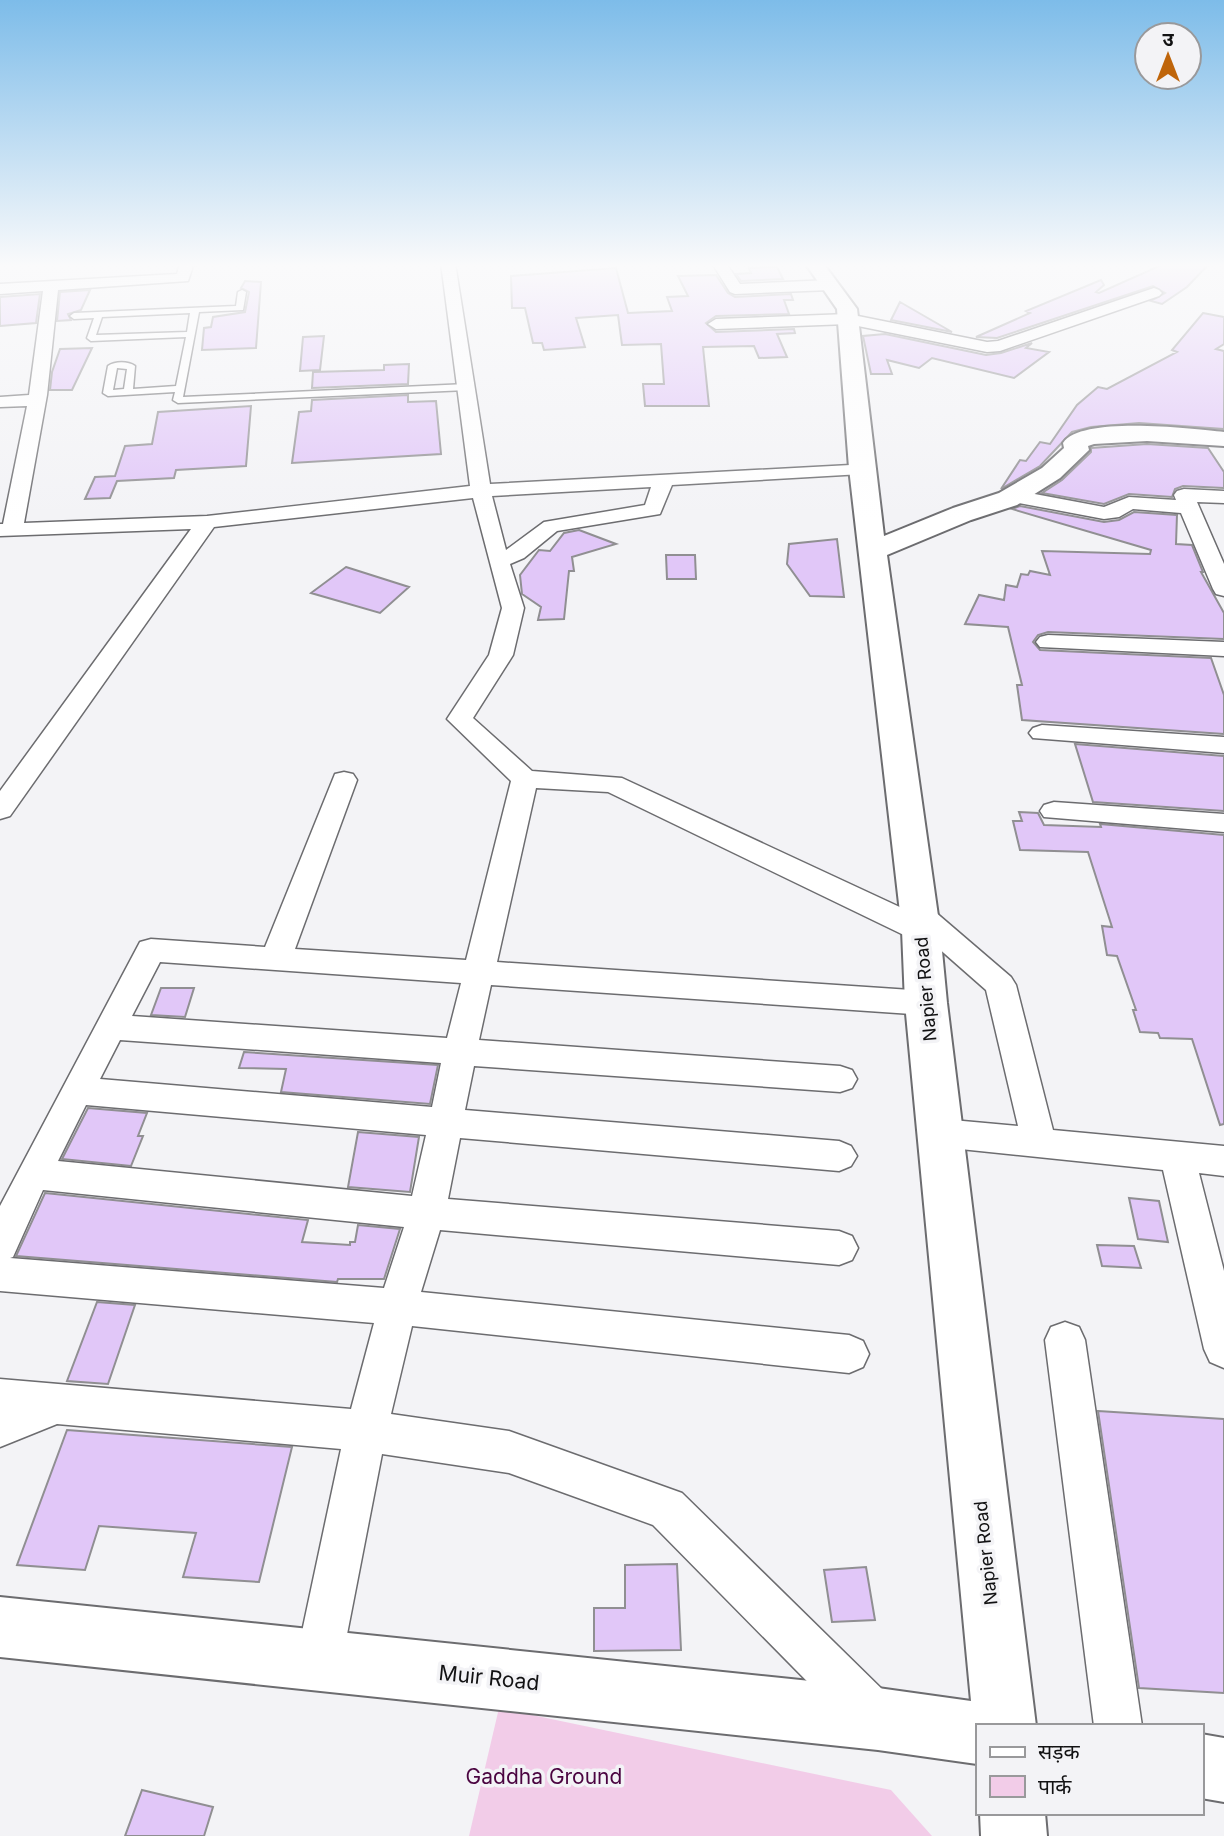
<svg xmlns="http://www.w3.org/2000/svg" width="1224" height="1836" font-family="Inter,'Noto Sans Devanagari',sans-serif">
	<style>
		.green { fill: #f2cce8 }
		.building { fill: #e1c7f8; stroke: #908f92; stroke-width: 2 }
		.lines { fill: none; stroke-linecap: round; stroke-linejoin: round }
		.lane-casing { stroke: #6c6c6f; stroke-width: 3 }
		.street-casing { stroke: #6c6c6f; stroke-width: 3 }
		.secondary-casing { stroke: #6c6c6f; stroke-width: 4 }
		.lane { fill: #fff; fill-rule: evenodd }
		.street { fill: #fff; fill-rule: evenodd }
		.secondary { fill: #fff; fill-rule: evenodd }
		.labels { text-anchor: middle; stroke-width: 7; stroke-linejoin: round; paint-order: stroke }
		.street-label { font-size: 18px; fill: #121213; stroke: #f3f3f6 }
		.near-street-label { font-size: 21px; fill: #121213; stroke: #f3f3f6 }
		.near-park-label { font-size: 21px; fill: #4b0541; stroke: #f3f3f6 }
	</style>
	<rect width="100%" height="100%" fill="#f3f3f6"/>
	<path class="green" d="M499,1708l392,82 41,46h-463z"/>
	<path class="building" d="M1166,263h44l-23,24 -25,17 -11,-3 14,-8 -12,-7 -156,52 -21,-1 54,-24 -4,-2 75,-31 3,5 -8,7 3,1z
		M777,267l6,12 -42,2 -5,-7 15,-1 -2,-5z
		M616,268l12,45 44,-2 -5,-14 21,-1 -10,-20 38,-1 12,18 7,4 56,-3 2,6h-9l5,14 -73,2 -10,7 10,9 78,-3 1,4 -18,1 10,23 -28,1 -5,-12 -51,1 6,59h-64l-2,-22h21l-3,-40 -39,1 -4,-30 -42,3 9,29 -41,3 -2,-7h-9l-8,-35h-13l-1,-32z
		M245,281l16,1 -5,66 -54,2 2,-22 7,-1 2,-10 32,-5 4,-20 -8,-4z
		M90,290l-9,20 -13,4 3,6 -14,1 3,-29z
		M40,294l-4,29 -36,3v-29z
		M900,302l52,30 -61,-12z
		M1203,313l21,4v27l-8,5 8,2v78l-85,-6 -48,4 -19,5 -32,34 -39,23 19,-29 6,1 14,-19 10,2 27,-39 21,-18 9,2 70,-37 -5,-2z
		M885,334l101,21 15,-2 31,-10 -6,5 23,4 -35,26 -82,-20 -13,10 -32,-8 5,14h-21l-8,-38z
		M324,336l-4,34 -20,1 3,-34z
		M92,348l-20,42h-22l2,-18 8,-23z
		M409,364l-1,20 -96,4 1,-16 71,-2v-5z
		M408,395v7l28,-1 5,53 -149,9 7,-51 12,-1 1,-11z
		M251,406l-5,60 -70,4 -2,8 -57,3 -7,17 -25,1 10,-22 20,-1 10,-30 27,-2 6,-32z
		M1147,444l61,4 16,24v16l-41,-2 -8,3 -3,8 -43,-3 -25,10 -62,-11 20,-13 29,-28v-4z
		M1020,506l84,16 15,-2 15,-8 43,3 -1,29 16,1 11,27h-2l23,41v26l-176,-7 -10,3 -5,7 7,8 171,8 13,37v39l-202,-14 -5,-35h5l-14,-58 -43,-3 14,-29 25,5 2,-15 11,2 4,-13 7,1 2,-4 20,4 -8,-24 108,3 1,-4 -139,-41z
		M579,530l37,14 -44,13 2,14h-5l-5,48 -26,1 3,-13 -19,-13 -2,-19 19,-25 11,1 14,-18z
		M837,539l7,58 -34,-1 -23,-32 2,-20z
		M666,555h29l1,24h-29z
		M346,567l63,20 -29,26 -69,-20z
		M1075,744l149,12v55l-131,-9z
		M1019,812l19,1 6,12 57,2 -1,-3 124,11v289l-4,1 -28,-86 -32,-1 -2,-5 -18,-1 -7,-22h3l-19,-54 -10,-1 -5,-29 10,1 -24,-75 -68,-2 -7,-29h9z
		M161,988h33l-9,29 -34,-2z
		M244,1052l194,13 -8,39 -149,-12 5,-23 -47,-1z
		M88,1108l59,5 -9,23h5l-12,30 -69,-7z
		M358,1132l61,5 -9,55 -62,-5z
		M45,1193l263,27 -6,22 48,3v-3h5l3,-17 42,4 -16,50h-46l-1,3 -321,-26z
		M1129,1198l30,3 9,41 -30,-3z
		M1097,1245l37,1 7,22 -39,-2z
		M97,1302l38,3 -27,79 -41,-3z
		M1098,1411l126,8v274l-85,-5z
		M67,1430l225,17 -33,135 -76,-5 13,-44 -97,-7 -14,44 -68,-5z
		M677,1564l4,86 -87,1v-43h31v-43z
		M866,1567l9,53 -43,2 -8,-52z
		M142,1790l71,17 -9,29h-79z"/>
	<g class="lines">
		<defs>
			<path id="lane" d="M242,290l4,2 -3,18 -44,2 -16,85 284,-13 5,3 -5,3 -289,13 -5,-3 2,-8 -67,4 -5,-3 5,-27c7,-5 20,-5 27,0l-2,23 43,-3 10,-49 -95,4 -4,-3 7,-20 -20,1 -4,-3 4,-3 162,-7 2,-14zM190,313l-3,19 -91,3 6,-18zM117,368l10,1 -3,20 -11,1z"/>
			<path id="street" d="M180,263h14l-6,18 -130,9 -11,105 -23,128 183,-7 263,-30 -29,-223h14l35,221 379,-20 3,4 -10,6 -190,11 -12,29 -103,17 -33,27 -14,6 14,44 -11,47 -40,63 59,53 90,7 282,131 3,-4 10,-3 10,3 84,72 5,8 37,145 171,16v30l-25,-3 25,98v97l-14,-6 -6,-13 -41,-179 -222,-23 -12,-4 -5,-10 5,-10 12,-4 77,7 -32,-136 -58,-51 -7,2 -11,-3 -302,-146 -72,-4 -39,174 429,29 11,4 5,8 -5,8 -11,4 -435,-30 -12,55 361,26 12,4 5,9 -5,9 -12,4 -366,-26 -9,44 374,31 12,5 6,10 -6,10 -12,5 -379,-33 -12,61 391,32 13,5 6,12 -6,12 -13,5 -399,-35 -19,62 428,43 14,6 6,13 -6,13 -14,6 -437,-47 -21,88 118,17 173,62 207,203 7,17 -7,17 -17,7 -17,-7 -202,-205 -144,-52 -127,-19 -40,206 -6,17 -17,6 -17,-6 -6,-17 45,-211 -284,-25 -57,23v-68l351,30 23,-86 -374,-32v-85l140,-264 11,-3 114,8 70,-173 9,-2 9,2 4,6 -62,169 171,11 45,-179 -64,-62 42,-64 13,-47 -29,-110 -259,29 -204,289 -10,3v-28l191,-262 -191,7v-12h3l24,-118 -27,1v-10l29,-2 14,-104 -43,3v-10l177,-10zM651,487l-6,18 -101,17 -38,28 -14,-54zM160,962l301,21 -14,55 -315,-22zM120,1040l321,23 -9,44 -332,-28zM86,1105l340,30 -14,61 -354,-35zM43,1190l361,37 -20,61 -374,-30 3,-1z
				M712,263h14l14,21 90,-4 8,5 -8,5 -95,4 -5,-2z
				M1154,288l5,2 3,3 -3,3 -159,55 -13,1 -139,-28 -132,5 -8,-5 8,-5 132,-5 139,28 11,-1z
				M1184,489l40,2v12l-27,-1 27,62v32l-8,-2 -3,-5 -32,-76 -48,-4 -14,8 -15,2 -90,-17 -7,-2 -3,-4 3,-4 7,-2 90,17 25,-10 47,3 -2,-5 3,-4z
				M1048,635l176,7v14l-184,-9 -4,-5 4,-5z
				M1042,725l182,12v16l-191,-15 -4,-5 4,-5z
				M1054,802l170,12v18l-180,-15 -4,-6 4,-6z
				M1065,1322l14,5 6,13 57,386h-48l-49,-386 6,-13z"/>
			<path id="secondary" d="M805,263h18l34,46 27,227 69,-28 46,-15 43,-25 22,-20 -1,-5c19,-28 129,-14 161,-11v14l-77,-5 -53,3 -6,2 1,4 -29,28 -43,27 -46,15 -84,35 53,375 7,73 89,723h-59v38l-99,-14 -878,-93v-60l878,91 93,13 -66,-698 -3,-73 -53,-462 -12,-159z
				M1201,1734l23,4v64l-23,-4z
				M980,1813h65l2,23h-66z"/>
		</defs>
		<use href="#lane" class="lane-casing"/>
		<use href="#street" class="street-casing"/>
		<use href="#secondary" class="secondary-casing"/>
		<use href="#lane" class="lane"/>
		<use href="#street" class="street"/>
		<use href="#secondary" class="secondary"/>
	</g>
	<linearGradient id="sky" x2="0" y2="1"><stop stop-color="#7dbce9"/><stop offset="0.51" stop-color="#fafafb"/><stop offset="1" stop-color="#fafafb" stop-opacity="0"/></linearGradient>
	<rect width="1224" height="520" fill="url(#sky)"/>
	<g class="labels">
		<g class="street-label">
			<text transform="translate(926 989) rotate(-95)" y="6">Napier Road</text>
			<text transform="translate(986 1553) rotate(-96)" y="6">Napier Road</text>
		</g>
		<g class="near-street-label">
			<text transform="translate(489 1678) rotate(6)" y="7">Muir Road</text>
		</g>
		<g class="near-park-label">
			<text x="544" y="1784">Gaddha Ground</text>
		</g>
	</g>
	<rect x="976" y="1724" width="228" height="91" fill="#f3f3f6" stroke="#99999b" stroke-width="2"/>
	<rect x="990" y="1747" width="35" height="10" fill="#ffffff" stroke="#99999b" stroke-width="2"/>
	<text x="1038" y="1759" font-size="21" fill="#121213">सड़क</text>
	<rect x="990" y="1776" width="35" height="21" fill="#f2cce8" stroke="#99999b" stroke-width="2"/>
	<text x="1038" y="1794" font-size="21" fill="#121213">पार्क</text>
	<g transform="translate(1168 56)"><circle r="33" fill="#f3f3f6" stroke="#99999b" stroke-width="2"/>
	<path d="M0-5L12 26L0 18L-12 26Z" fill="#bf650b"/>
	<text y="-10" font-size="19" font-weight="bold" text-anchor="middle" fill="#121213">उ</text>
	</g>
</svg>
